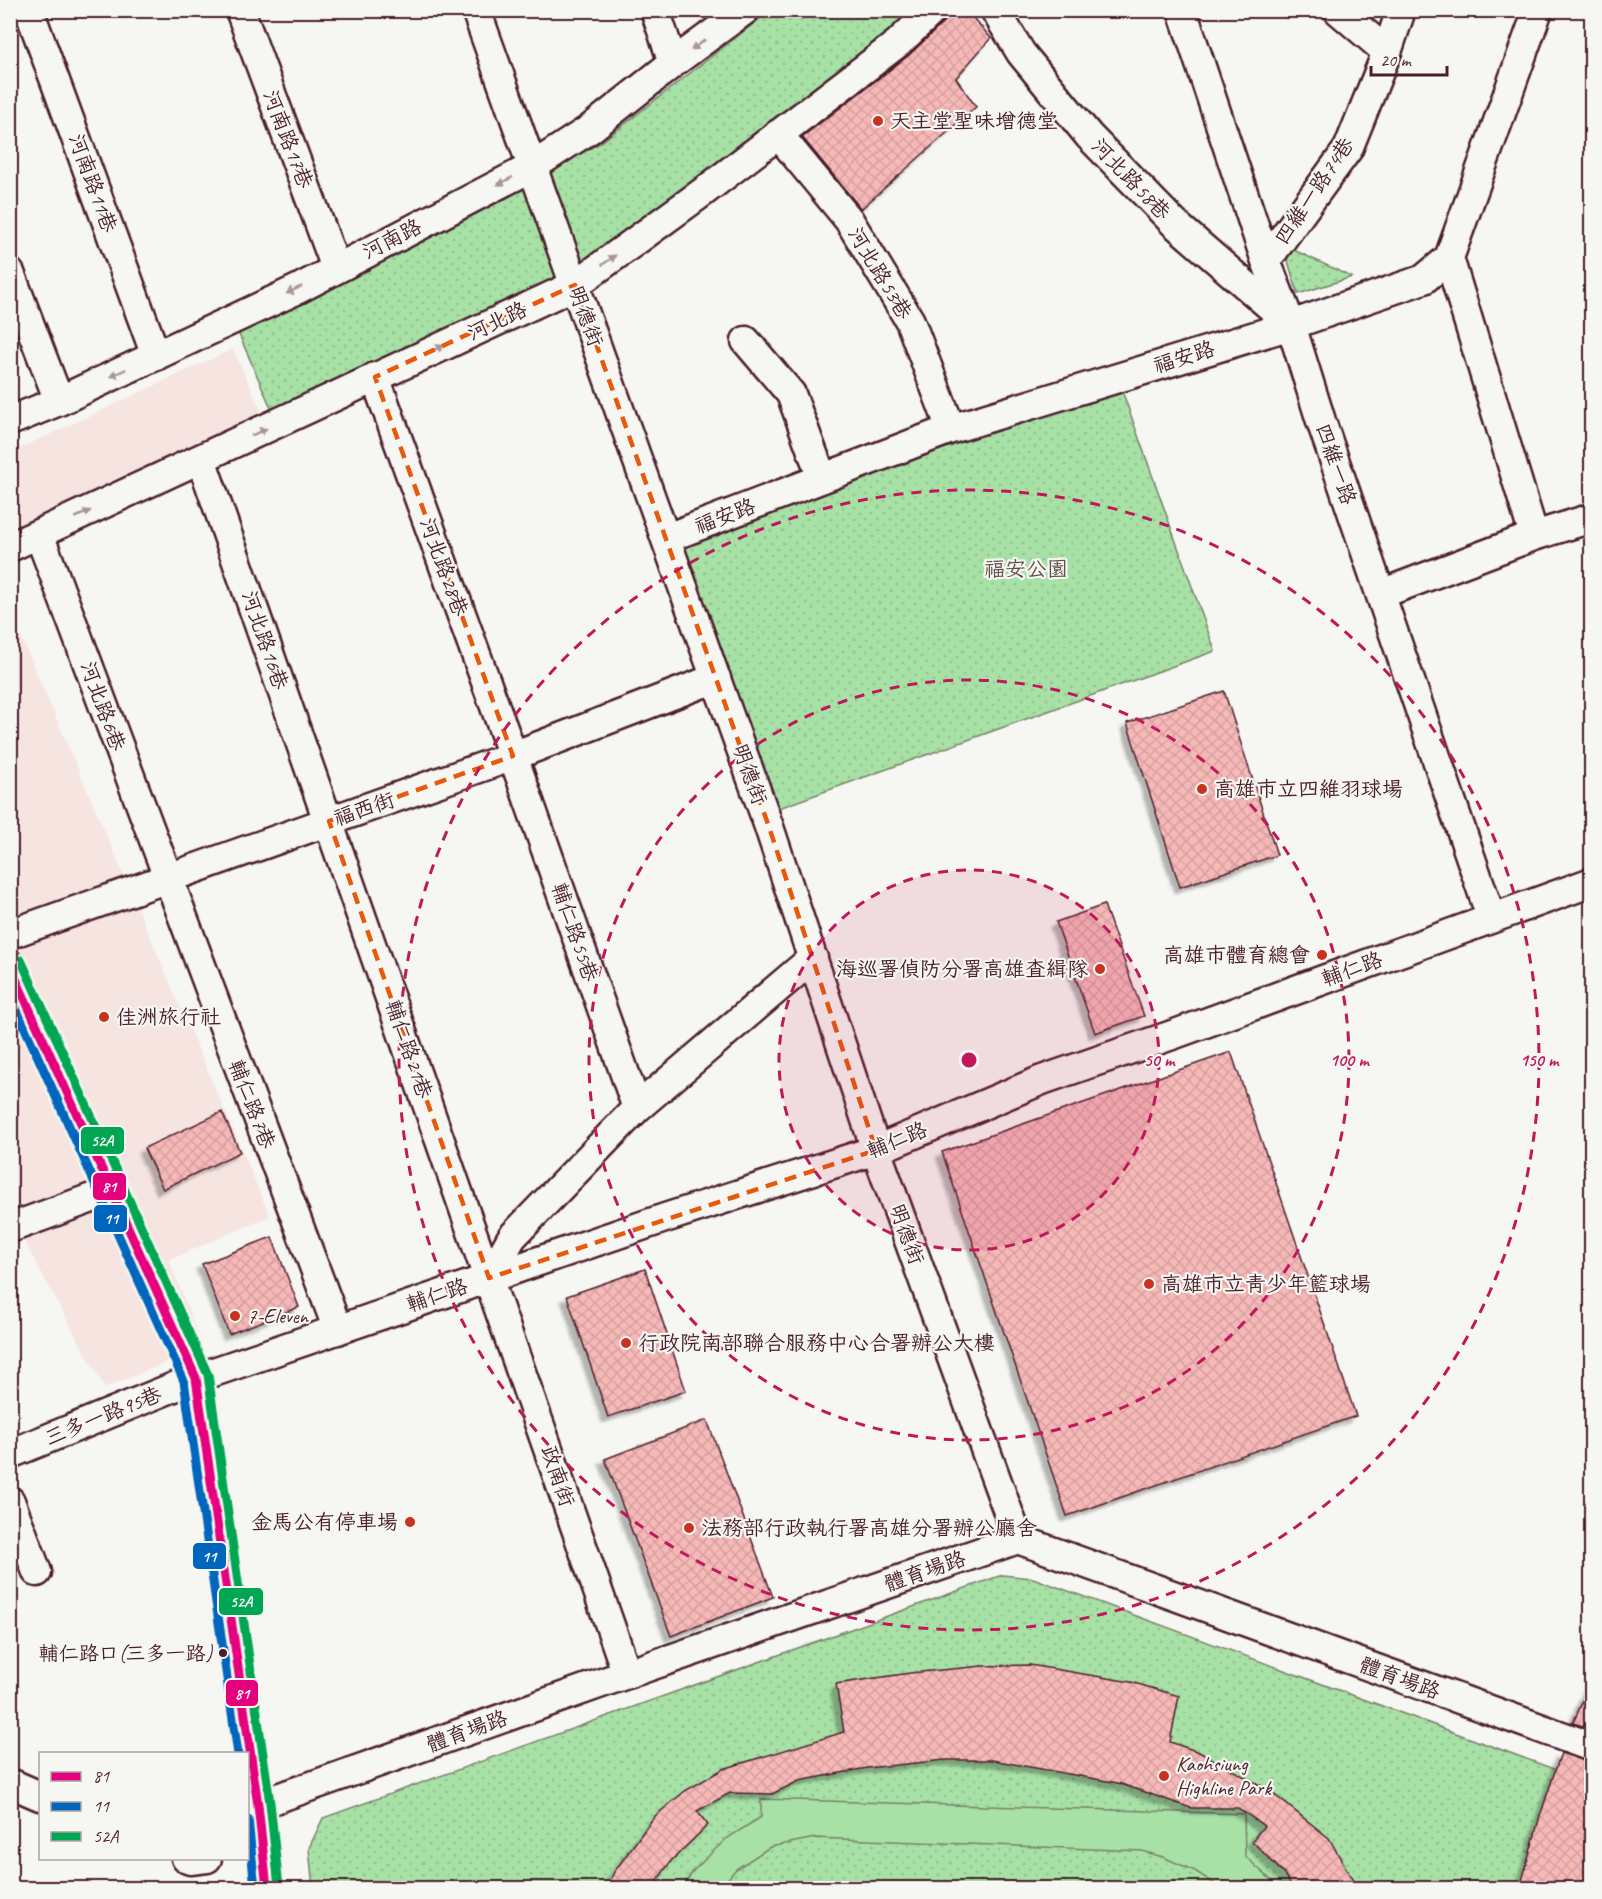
<svg xmlns="http://www.w3.org/2000/svg" width="1602" height="1899" font-family="Caveat,'LXGW WenKai TC',sans-serif">
	<style>
		.built { fill: #f6e4e1 }
		.grass { fill: url(#grass-dots); stroke: #788068; stroke-width: 1.5 }
		.pitch { fill: #a7e1a6; stroke: #788068; stroke-width: 1.5 }
		.building { fill: url(#building-cross-hatch); stroke: #4a1f2b; stroke-width: 1.5; filter: url(#shadow) }
		.lines { fill: none; stroke-linecap: round; stroke-linejoin: round }
		.minor-casing { stroke: #4a1f2b; stroke-width: 33 }
		.minor { stroke: #f6f6f2; stroke-width: 28 }
		.bus-1-casing { stroke: #f6f6f2; stroke-width: 14 }
		.bus-2-casing { stroke: #f6f6f2; stroke-width: 14 }
		.bus-3-casing { stroke: #f6f6f2; stroke-width: 14 }
		.bus-1 { stroke: #e5007d; stroke-width: 9 }
		.bus-2 { stroke: #0065bd; stroke-width: 9 }
		.bus-3 { stroke: #00a651; stroke-width: 9 }
		.oneway { fill: #a99598 }
		.marked { fill: none; stroke: #e8590c; stroke-width: 4.5; stroke-dasharray: 12 8; stroke-linejoin: round }
		.ring { fill: none; stroke: #c2185b; stroke-width: 3; stroke-dasharray: 10 8 }
		.poi-dot { fill: #c8321e; stroke: #f6f6f2; stroke-width: 2 }
		.bus-dot { fill: #4a1f2b; stroke: #f6f6f2; stroke-width: 2 }
		.labels { text-anchor: middle; stroke-width: 4.5; stroke-linejoin: round; paint-order: stroke }
		.bus-label { font-size: 20px; fill: #4a1f2b; stroke: #f6f6f2; text-anchor: end }
		.poi-label { font-size: 21px; fill: #4a1f2b; stroke: #f6f6f2; text-anchor: start }
		.street-label { font-size: 21px; fill: #4a1f2b; stroke: #f6f6f2 }
		.park-label { font-size: 21px; fill: #61504a; stroke: #f6f6f2 }
		.centre { fill: #c2185b; stroke: #f6f6f2; stroke-width: 3 }
		.ring-label { font-size: 18px; text-anchor: middle; font-weight: bold; fill: #c2185b; stroke: #f6f6f2; stroke-width: 4.5; stroke-linejoin: round; paint-order: stroke }
		.line-badge { stroke: #f6f6f2; stroke-width: 2 }
		.badge-label { font-size: 16px; text-anchor: middle; font-weight: bold; fill: #fff }
	</style>
	<defs>
		<pattern id="grass-dots" width="8" height="8" patternUnits="userSpaceOnUse" patternTransform="scale(1.5)"><rect width="8" height="8" fill="#a7e1a6"/><path d="M2 2h.1M6 6h.1" fill="none" stroke="#91c18f" stroke-width="1.8" stroke-linecap="round"/></pattern>
		<pattern id="building-cross-hatch" width="8" height="8" patternUnits="userSpaceOnUse" patternTransform="scale(1.5)"><rect width="8" height="8" fill="#f6b9b8"/><path d="M0 0l8 8M0 8l8-8" fill="none" stroke="#d49f9e"/></pattern>
		<filter id="shadow"><feDropShadow dx="-5.5" dy="5.5" stdDeviation="1.5" flood-color="#0004"/></filter>
	</defs>
	<rect width="100%" height="100%" fill="#f6f6f2"/>
	<filter id="ink" filterUnits="userSpaceOnUse"><feTurbulence type="fractalNoise" baseFrequency=".0167" numOctaves="2"/><feDisplacementMap in="SourceGraphic" scale="12" xChannelSelector="R" yChannelSelector="G"/><feConvolveMatrix kernelMatrix="1 2 1 2 8 2 1 2 1" color-interpolation-filters="sRGB"/></filter>
	<g filter="url(#ink)">
		<path class="built" d="M233,349l29,64 -251,119 -1,-79z
			M10,611l260,605 -101,44 34,87 -98,41 -94,-170z"/>
		<path class="grass" d="M770,11h147l-23,21 -317,236 -302,149 -37,-85 73,-35 289,-154z
			M1283,245l69,32 -54,17z
			M1120,385l95,266 -439,158 -94,-266z
			M1002,1575l31,3 559,205 -1,105h-1278l-4,-40 14,-30z"/>
		<path class="pitch" d="M761,1799l483,15 1,42 28,26 4,6h-56l-26,-17 -32,-14 -21,-6 -327,-13 -45,9 -34,22 -16,19h-38l11,-17 33,-32 35,-22z"/>
		<path class="building" d="M949,10h17l25,28 -35,40 20,29 -115,102 -59,-72 106,-81 36,-34z
			M1224,691l53,164 -97,32 -53,-164z
			M1104,905l40,111 -49,17 -39,-111z
			M1231,1052l125,364 -289,100 -125,-364z
			M222,1112l18,40 -77,37 -19,-41z
			M272,1237l27,70 -70,27 -27,-70z
			M645,1269l41,122 -78,26 -41,-121z
			M707,1420l66,177 -102,39 -66,-177z
			M1030,1665l101,17 48,14 -9,46 29,10 68,37 62,49 28,50h-64l-9,-14 -32,-33 12,-15 -26,-18h-47l-73,-25 -126,-23h-47l-78,8 -68,13 -27,13 -42,-1 -33,18 11,14 -37,36 -19,27h-44l6,-16 40,-55 31,-26 38,-22 121,-37 -8,-48 74,-11 73,-7z
			M1592,1680v49l-19,-6z
			M1561,1753l31,10v125h-72l20,-72z"/>
		<g class="lines">
			<defs>
				<path id="minor" d="M29,10l127,346
					M240,10l96,258
					M476,10l292,814 108,326 142,389
					M655,10l18,53
					M995,10l26,43 68,83 85,87 112,97
					M1182,10l84,251 25,64 30,96 170,496
					M1338,10l49,42
					M778,134l71,86 61,101 41,108
					M1449,258l85,278
					M1266,261l82,-112 39,-97 14,-42
					M10,273l49,128
					M746,341l45,53 31,84
					M375,377l138,379 124,352
					M10,421l49,-20 239,-112 234,-122 58,-38 83,-66 72,-53
					M201,459l426,1215
					M39,534l299,796
					M667,538l284,-109 340,-104 133,-46 25,-21 89,-248
					M10,547l565,-262 128,-93 195,-149 35,-33
					M1381,594l153,-58 58,-18
					M10,934l503,-178 203,-78
					M10,965l186,413 62,427 9,83
					M10,1228l101,-37
					M489,1278l23,-41 125,-129 176,-150
					M10,1454l186,-76 469,-160 211,-68 166,-70 133,-46 417,-152
					M10,1501l27,71
					M10,1783l30,13
					M258,1805l369,-131 391,-135 574,208
					M186,1858l4,2 17,-2"/>
			</defs>
			<use href="#minor" class="minor-casing"/>
			<use href="#minor" class="minor"/>
			<defs>
				<path id="bus-1" d="M10,966l186,412 62,427 9,83"/>
				<path id="bus-2" d="M10,995l174,386 54,373
					M248,1819l7,69"/>
				<path id="bus-3" d="M21,960l187,415 62,428 9,84"/>
			</defs>
			<use href="#bus-1" class="bus-1-casing"/>
			<use href="#bus-2" class="bus-2-casing"/>
			<use href="#bus-3" class="bus-3-casing"/>
			<use href="#bus-1" class="bus-1"/>
			<use href="#bus-2" class="bus-2"/>
			<use href="#bus-3" class="bus-3"/>
		</g>
		<defs><path id="oneway-solid" d="M-6-.8H1V-3.2L6.5 0L1 3.2V.8H-6Z" transform="scale(1.5)"/></defs>
		<g class="oneway">
			<use href="#oneway-solid" transform="translate(698 45) rotate(144)"/>
			<use href="#oneway-solid" transform="translate(505 181) rotate(153)"/>
			<use href="#oneway-solid" transform="translate(609 260) rotate(-36)"/>
			<use href="#oneway-solid" transform="translate(294 290) rotate(154)"/>
			<use href="#oneway-solid" transform="translate(436 349) rotate(-25)"/>
			<use href="#oneway-solid" transform="translate(118 373) rotate(155)"/>
			<use href="#oneway-solid" transform="translate(259 432) rotate(-25)"/>
			<use href="#oneway-solid" transform="translate(83 514) rotate(-25)"/>
		</g>
	</g>
	<path class="marked" d="M575,285l193,539 108,326 -387,128 -160,-457 184,-65 -138,-379z"/>
	<circle cx="969" cy="1060" r="190" fill="#c2185b" fill-opacity=".12"/>
	<g class="ring">
		<circle cx="969" cy="1060" r="190"/>
		<circle cx="969" cy="1060" r="380"/>
		<circle cx="969" cy="1060" r="570"/>
	</g>
	<g class="poi-dot">
		<circle cx="878" cy="121" r="6"/>
		<circle cx="1202" cy="789" r="6"/>
		<circle cx="1322" cy="955" r="6"/>
		<circle cx="1100" cy="969" r="6"/>
		<circle cx="104" cy="1017" r="6"/>
		<circle cx="1149" cy="1284" r="6"/>
		<circle cx="235" cy="1316" r="6"/>
		<circle cx="626" cy="1343" r="6"/>
		<circle cx="410" cy="1522" r="6"/>
		<circle cx="689" cy="1528" r="6"/>
		<circle cx="1164" cy="1776" r="6"/>
	</g>
	<circle class="bus-dot" cx="223" cy="1653" r="5"/>
	<g class="labels">
		<g class="bus-label">
			<text x="212" y="1660">輔仁路口(三多一路)</text>
		</g>
		<g class="poi-label">
			<text x="890" y="128">天主堂聖味增德堂</text>
			<text x="1214" y="796">高雄市立四維羽球場</text>
			<text x="1310" y="962" text-anchor="end">高雄市體育總會</text>
			<text x="1088" y="976" text-anchor="end">海巡署偵防分署高雄查緝隊</text>
			<text x="116" y="1024">佳洲旅行社</text>
			<text x="1161" y="1291">高雄市立青少年籃球場</text>
			<text x="247" y="1323">7-Eleven</text>
			<text x="638" y="1350">行政院南部聯合服務中心合署辦公大樓</text>
			<text x="398" y="1529" text-anchor="end">金馬公有停車場</text>
			<text x="701" y="1535">法務部行政執行署高雄分署辦公廳舍</text>
			<text x="1176" y="1771">Kaohsiung<tspan x="1176" dy="24">Highline Park</tspan></text>
		</g>
		<g class="street-label">
			<text transform="translate(288 139) rotate(69)" y="7">河南路17巷</text>
			<text transform="translate(1131 179) rotate(46)" y="7">河北路58巷</text>
			<text transform="translate(93 183) rotate(70)" y="7">河南路11巷</text>
			<text transform="translate(1314 191) rotate(-56)" y="7">四維一路74巷</text>
			<text transform="translate(392 239) rotate(-27)" y="7">河南路</text>
			<text transform="translate(880 273) rotate(59)" y="7">河北路53巷</text>
			<text transform="translate(586 316) rotate(70)" y="7">明德街</text>
			<text transform="translate(497 321) rotate(-25)" y="7">河北路</text>
			<text transform="translate(1184 357) rotate(-17)" y="7">福安路</text>
			<text transform="translate(1336 464) rotate(71)" y="7">四維一路</text>
			<text transform="translate(725 516) rotate(-21)" y="7">福安路</text>
			<text transform="translate(444 567) rotate(70)" y="7">河北路28巷</text>
			<text transform="translate(265 640) rotate(71)" y="7">河北路16巷</text>
			<text transform="translate(103 706) rotate(70)" y="7">河北路6巷</text>
			<text transform="translate(750 774) rotate(70)" y="7">明德街</text>
			<text transform="translate(364 809) rotate(-19)" y="7">福西街</text>
			<text transform="translate(575 932) rotate(71)" y="7">輔仁路55巷</text>
			<text transform="translate(1352 969) rotate(-20)" y="7">輔仁路</text>
			<text transform="translate(409 1049) rotate(71)" y="7">輔仁路21巷</text>
			<text transform="translate(252 1104) rotate(69)" y="7">輔仁路7巷</text>
			<text transform="translate(897 1140) rotate(-22)" y="7">輔仁路</text>
			<text transform="translate(907 1234) rotate(70)" y="7">明德街</text>
			<text transform="translate(437 1295) rotate(-19)" y="7">輔仁路</text>
			<text transform="translate(103 1416) rotate(-22)" y="7">三多一路95巷</text>
			<text transform="translate(558 1476) rotate(71)" y="7">政南街</text>
			<text transform="translate(925 1571) rotate(-19)" y="7">體育場路</text>
			<text transform="translate(1400 1678) rotate(20)" y="7">體育場路</text>
			<text transform="translate(467 1731) rotate(-20)" y="7">體育場路</text>
		</g>
		<g class="park-label">
			<text x="1026" y="576">福安公園</text>
		</g>
	</g>
	<circle cx="969" cy="1060" r="9" class="centre"/>
	<g class="ring-label">
		<text x="1159" y="1066">50 m</text>
		<text x="1349" y="1066">100 m</text>
		<text x="1539" y="1066">150 m</text>
	</g>
	<g class="line-badge">
		<rect x="80" y="1126" width="45" height="29" rx="6" fill="#00a651"/>
		<rect x="92" y="1172" width="35" height="29" rx="6" fill="#e5007d"/>
		<rect x="93" y="1204" width="35" height="29" rx="6" fill="#0065bd"/>
		<rect x="192" y="1542" width="35" height="28" rx="6" fill="#0065bd"/>
		<rect x="218" y="1587" width="46" height="29" rx="6" fill="#00a651"/>
		<rect x="225" y="1679" width="34" height="28" rx="6" fill="#e5007d"/>
	</g>
	<g class="badge-label">
		<text x="102" y="1146">52A</text>
		<text x="109" y="1192">81</text>
		<text x="111" y="1224">11</text>
		<text x="209" y="1562">11</text>
		<text x="241" y="1607">52A</text>
		<text x="242" y="1699">81</text>
	</g>
	<rect width="1602" height="1899" fill="none" stroke="#f6f6f2" stroke-width="36"/>
	<rect x="18" y="18" width="1566" height="1863" fill="none" stroke="#4a1f2b" stroke-width="2" filter="url(#ink)"/>
	<rect x="39" y="1752" width="210" height="108" fill="#f6f6f2" stroke="#b1a0a2" stroke-width="1.5"/>
	<rect x="51" y="1772" width="30" height="9" fill="#e5007d" stroke="#b1a0a2" stroke-width="1.5"/>
	<text x="93" y="1782" font-size="18" fill="#4a1f2b">81</text>
	<rect x="51" y="1802" width="30" height="9" fill="#0065bd" stroke="#b1a0a2" stroke-width="1.5"/>
	<text x="93" y="1812" font-size="18" fill="#4a1f2b">11</text>
	<rect x="51" y="1832" width="30" height="9" fill="#00a651" stroke="#b1a0a2" stroke-width="1.5"/>
	<text x="93" y="1842" font-size="18" fill="#4a1f2b">52A</text>
	<path d="M1371 66v9h76v-9" fill="none" stroke="#4a1f2b" stroke-width="3"/>
	<text x="1380" y="66" font-size="18" fill="#4a1f2b" stroke="#f6f6f2" stroke-width="4.5" paint-order="stroke">20 m</text>
</svg>
